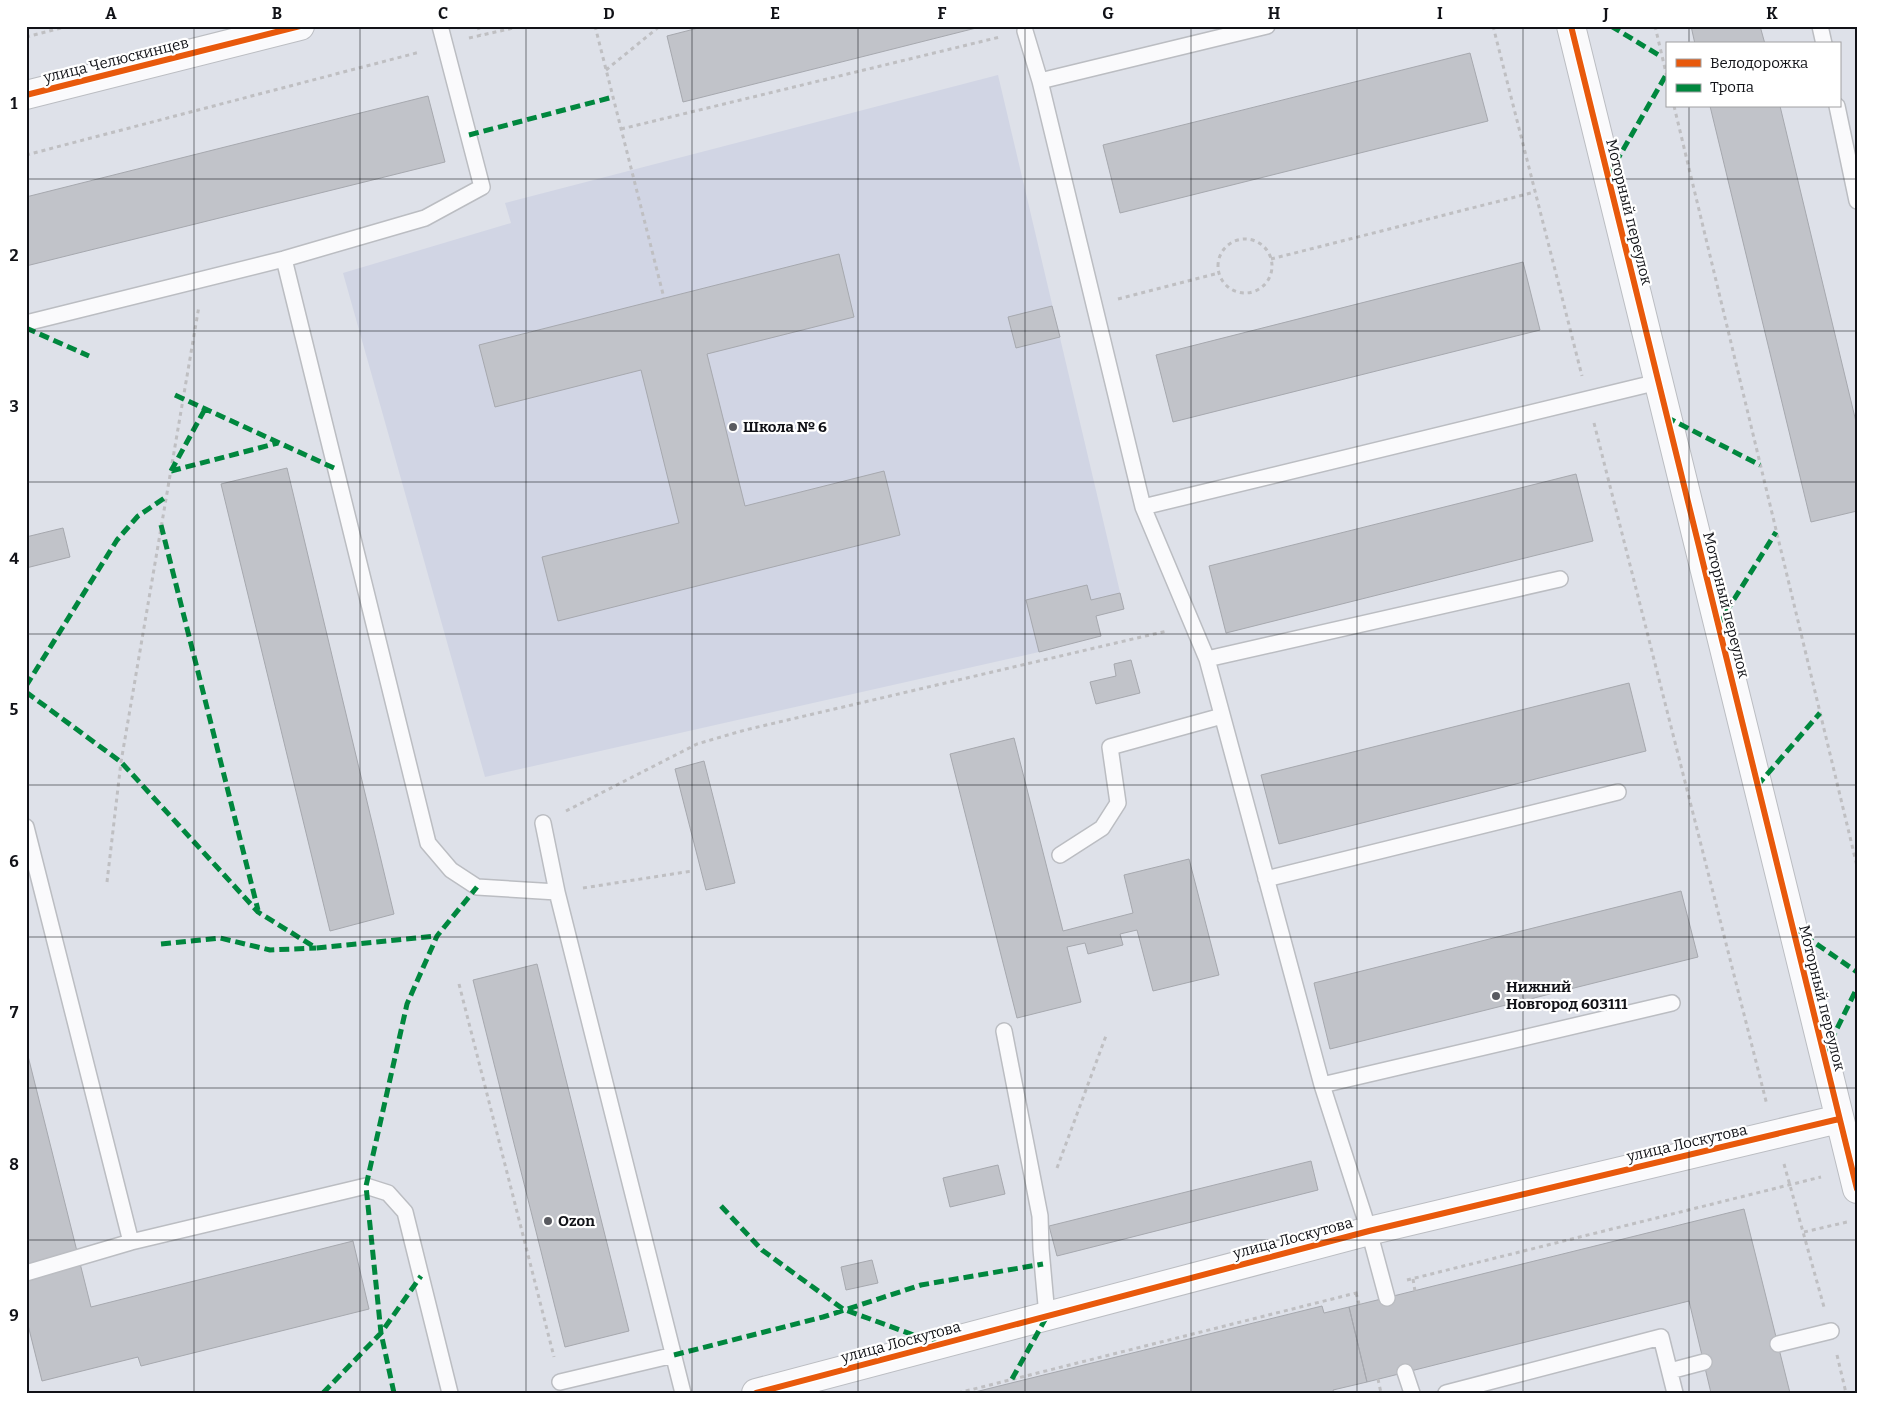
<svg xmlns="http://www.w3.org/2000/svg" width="1883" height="1419" font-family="Bitter,serif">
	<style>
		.built { fill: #d1d5e4 }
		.building { fill: #c1c3c9; stroke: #a6a8ae }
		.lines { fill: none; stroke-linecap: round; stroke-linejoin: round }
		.lane-casing { stroke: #bbbdc2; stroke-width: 18 }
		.street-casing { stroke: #bbbdc2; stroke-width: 30 }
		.path { stroke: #bfbfc2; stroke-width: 3; stroke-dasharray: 4 4; stroke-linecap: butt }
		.lane { stroke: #fafafc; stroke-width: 15 }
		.street { stroke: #fafafc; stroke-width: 28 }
		.quiet { stroke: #00873e; stroke-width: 5; stroke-dasharray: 10 5; stroke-linecap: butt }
		.cycleway-casing { stroke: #fff; stroke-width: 9 }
		.cycleway { stroke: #e8590c; stroke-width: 6 }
		.grid { fill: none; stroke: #111217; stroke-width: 1; stroke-opacity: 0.55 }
		.poi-dot { fill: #595a60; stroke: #fff; stroke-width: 2 }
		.labels { text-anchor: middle; stroke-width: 4.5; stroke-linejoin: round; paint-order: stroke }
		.street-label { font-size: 15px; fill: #111217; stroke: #fff }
		.poi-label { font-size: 15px; font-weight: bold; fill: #111217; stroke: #fff; text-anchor: start }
		.neatline { fill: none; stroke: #111217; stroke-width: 2 }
		.grid-label { font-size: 16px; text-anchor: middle; font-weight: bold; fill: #111217 }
	</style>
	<rect width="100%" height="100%" fill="#dee1e9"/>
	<path class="built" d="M998,75l126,534 -28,7 -57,36 -554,125 -142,-504 168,-50 -6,-20z"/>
	<path class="building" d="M706,26h278l-301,76 -16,-66z
		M1691,26h69l5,18h-70z
		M1470,53l18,68 -368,92 -17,-68z
		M428,96l17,66 -419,104v-69z
		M1710,106h70l77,320v85l-46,11z
		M839,254l15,63 -147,37 38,152 139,-35 16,64 -342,86 -16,-64 137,-34 -38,-153 -146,37 -16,-62z
		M1523,262l17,68 -367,92 -17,-67z
		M1052,306l8,31 -44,11 -8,-31z
		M287,468l107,446 -64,17 -109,-447z
		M1576,474l17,67 -367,92 -17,-67z
		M63,528l7,29 -44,11v-31z
		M1087,585l4,15 29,-7 4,16 -28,7 5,20 -62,16 -13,-52z
		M1131,660l9,33 -44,11 -6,-22 26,-6 -2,-12z
		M1629,683l17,68 -367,93 -18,-69z
		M1014,738l49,193 70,-18 -9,-38 65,-16 30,116 -66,16 -16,-61 -17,4 3,11 -35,9 -3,-11 -18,4 14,55 -64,16 -67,-264z
		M704,761l31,122 -29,7 -31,-121z
		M1681,891l17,66 -368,92 -16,-66z
		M537,964l92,367 -64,16 -92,-367z
		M26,1048l65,259 262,-66 16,68 -228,57 -3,-9 -96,24 -16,-64z
		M1311,1161l7,29 -261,66 -8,-30z
		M998,1165l7,29 -55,13 -7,-29z
		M1744,1209l46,184h-79l-22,-92 -322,81 -18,-75z
		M872,1260l6,23 -32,7 -5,-23z
		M1322,1306l2,7 25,-6 18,75 -34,8 1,3h-363z"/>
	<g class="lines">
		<defs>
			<path id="lane" d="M1820,26l4,18
				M1025,31l15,50 103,426 64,152 115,426 47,146 18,67
				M1040,81l227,-55
				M1837,106l20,95
				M284,259l144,584 23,27 26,17 80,5 126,501
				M26,323l258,-64 141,-41 57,-31 -42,-161
				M1143,507l515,-125
				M1207,659l353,-80
				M543,823l14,69
				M26,827l105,415 235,-56 22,7 17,19 45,181
				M1060,855l42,-27 16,-25 -8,-56 112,-31
				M1266,879l352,-87
				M1004,1031l36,185 1,33 6,67
				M1322,1085l350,-82
				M26,1273l105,-31
				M1778,1344l53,-13
				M1670,1371l34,-9
				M1405,1372l7,21
				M560,1382l114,-27
				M1446,1393l215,-56 14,56"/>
			<path id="street" d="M1571,26l286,1163
				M26,95l274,-69
				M756,1393l613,-162 470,-112"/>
		</defs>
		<use href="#lane" class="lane-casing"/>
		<use href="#street" class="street-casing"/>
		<path class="path" d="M478,26l2,9
			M595,26l69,272
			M1493,26l89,350
			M1655,26l12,51
			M26,37l43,-11
			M469,38l53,-12
			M606,70l54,-44
			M1674,106l183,760
			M621,129l379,-92
			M26,155l394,-103
			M1218 266a27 27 0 1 1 54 0a27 27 0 1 1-54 0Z
			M1271,259l264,-67
			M1118,299l101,-26
			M1594,423l173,682
			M566,811l131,-67 48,-14 422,-99
			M107,882l14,-120 78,-456
			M583,888l109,-17
			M459,984l95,373
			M1784,1164l40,143
			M1057,1168l50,-135
			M1804,1232l43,-10
			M1413,1279l2,12
			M1407,1280l414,-103
			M1356,1293l3,11
			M1837,1355l9,38
			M1378,1379l3,14
			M958,1393l402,-101"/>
		<use href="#lane" class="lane"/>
		<use href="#street" class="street"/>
		<path class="quiet" d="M1611,26l51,31
			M469,135l144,-38
			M1608,176l58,-101
			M26,328l63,28
			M175,395l161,74
			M1666,417l94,48
			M171,471l107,-28
			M171,471l34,-62
			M161,525l97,385
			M1718,625l58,-93
			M26,686l91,-146 21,-24 28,-19
			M26,692l95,70 137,150 58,36 121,-12
			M1757,786l63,-73
			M1792,927l65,45
			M161,944l59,-6 50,12 46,-2
			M1824,1055l33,-67
			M721,1206l41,44 81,59 95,35
			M674,1355l149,-38 98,-32 122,-21
			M1012,1379l35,-63
			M323,1393l58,-60 40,-57
			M394,1393l-13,-60 -15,-147 41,-182 30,-68 40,-49"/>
		<defs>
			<path id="cycleway" d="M1571,26l286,1163
				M26,95l274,-69
				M756,1393l613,-162 470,-112"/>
		</defs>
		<use href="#cycleway" class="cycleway-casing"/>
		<use href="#cycleway" class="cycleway"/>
	</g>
	<path class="grid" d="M194,26v1367M360,26v1367M526,26v1367M692,26v1367M858,26v1367M1025,26v1367M1191,26v1367M1357,26v1367M1523,26v1367M1689,26v18M1689,106v1287M26,179h1831M26,331h1831M26,482h1831M26,634h1831M26,785h1831M26,937h1831M26,1088h1831M26,1240h1831"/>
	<g class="poi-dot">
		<circle cx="733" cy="427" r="5"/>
		<circle cx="1496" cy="996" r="5"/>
		<circle cx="548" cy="1221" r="5"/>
	</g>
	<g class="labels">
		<g class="street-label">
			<text transform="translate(116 60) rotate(-14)" y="5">улица Челюскинцев</text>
			<text transform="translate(1629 212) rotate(76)" y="5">Моторный переулок</text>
			<text transform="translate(1726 605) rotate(76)" y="5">Моторный переулок</text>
			<text transform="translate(1822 998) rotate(76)" y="5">Моторный переулок</text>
			<text transform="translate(1687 1143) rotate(-13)" y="5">улица Лоскутова</text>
			<text transform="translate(1293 1238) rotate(-15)" y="5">улица Лоскутова</text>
			<text transform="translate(901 1342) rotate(-15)" y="5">улица Лоскутова</text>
		</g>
		<g class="poi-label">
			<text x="743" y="432">Школа № 6</text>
			<text x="1506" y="992">Нижний<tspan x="1506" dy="17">Новгород 603111</tspan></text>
			<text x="558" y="1226">Ozon</text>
		</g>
	</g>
	<rect width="1883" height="1419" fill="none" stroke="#ffffff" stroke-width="55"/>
	<rect x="1666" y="42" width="175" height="65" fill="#ffffff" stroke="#a0a0a2"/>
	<rect x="1676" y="59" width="25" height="8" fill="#e8590c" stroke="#a0a0a2"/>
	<text x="1710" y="68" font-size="15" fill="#111217">Велодорожка</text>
	<rect x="1676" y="84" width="25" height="8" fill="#00873e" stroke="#a0a0a2"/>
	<text x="1710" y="92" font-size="15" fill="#111217">Тропа</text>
	<rect x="28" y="28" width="1828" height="1364" class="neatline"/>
	<g class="grid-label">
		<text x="111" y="19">A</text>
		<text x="277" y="19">B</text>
		<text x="443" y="19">C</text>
		<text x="609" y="19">D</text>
		<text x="775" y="19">E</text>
		<text x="942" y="19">F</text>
		<text x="1108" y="19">G</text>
		<text x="1274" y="19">H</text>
		<text x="1440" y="19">I</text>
		<text x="1606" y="19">J</text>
		<text x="1772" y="19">K</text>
		<text x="14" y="109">1</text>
		<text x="14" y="261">2</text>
		<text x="14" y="412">3</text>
		<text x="14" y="564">4</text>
		<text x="14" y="715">5</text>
		<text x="14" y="867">6</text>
		<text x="14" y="1018">7</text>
		<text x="14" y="1170">8</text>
		<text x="14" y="1321">9</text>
	</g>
</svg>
